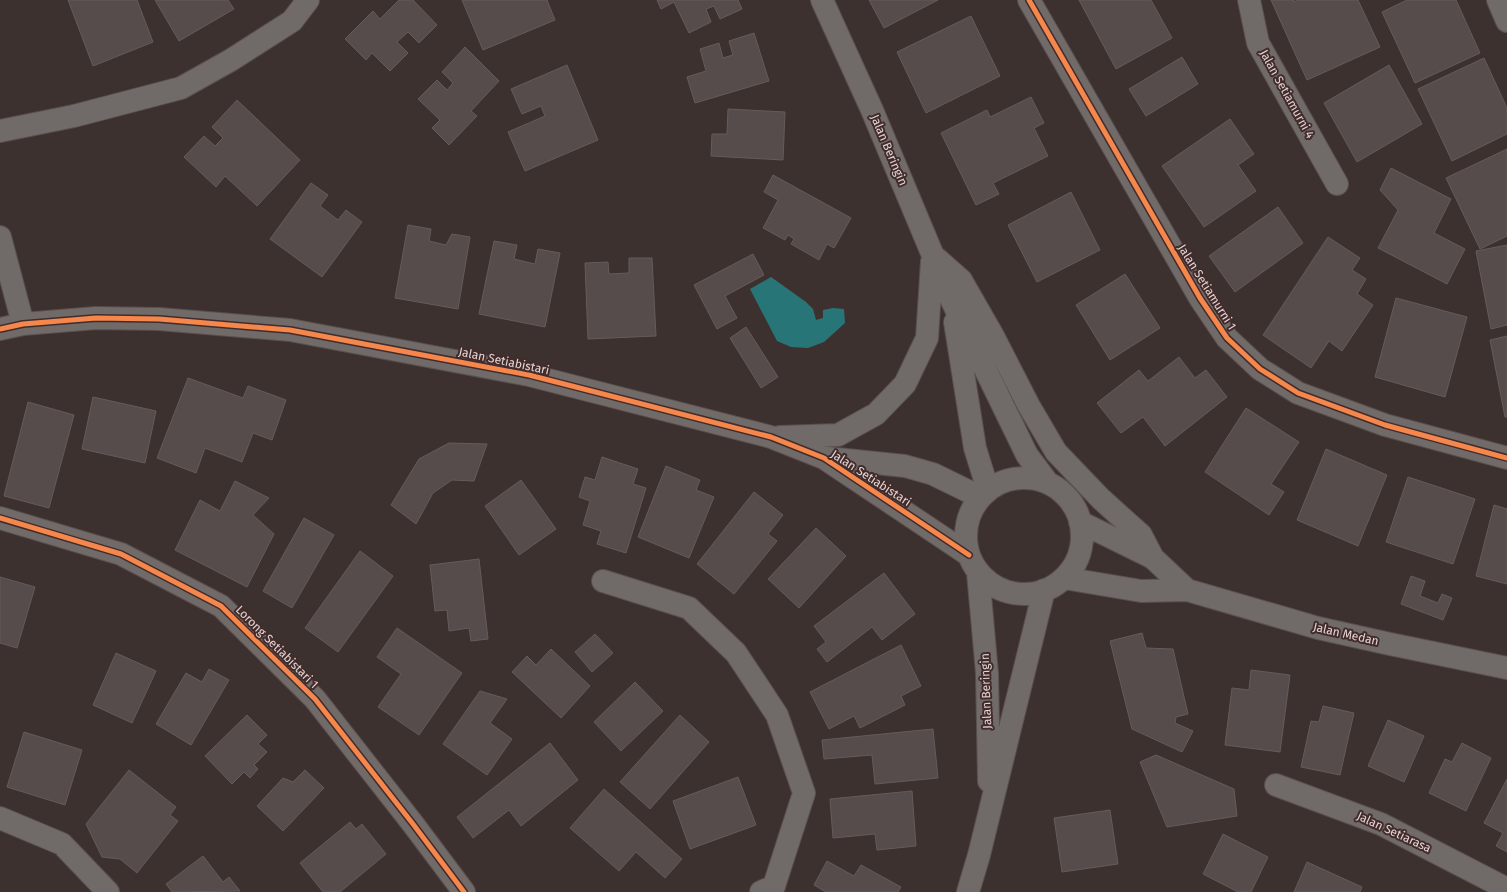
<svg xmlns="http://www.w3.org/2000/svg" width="1507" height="892" font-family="'Fira Sans',sans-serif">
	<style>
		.water { fill: #287578 }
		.building { fill: #564c4b; stroke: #665b5b }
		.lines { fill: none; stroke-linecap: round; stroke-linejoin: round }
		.minor-casing { stroke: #5a4f4e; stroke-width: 24 }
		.minor { stroke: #706a69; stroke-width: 22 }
		.cycleway-casing { stroke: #422c2b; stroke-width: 8 }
		.cycleway { stroke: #f5874c; stroke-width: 5 }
		.labels { text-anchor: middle; stroke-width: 4; stroke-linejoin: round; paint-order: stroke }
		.street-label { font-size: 12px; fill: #e3d5d4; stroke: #422c2b }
	</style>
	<rect width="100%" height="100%" fill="#3d3130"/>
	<path class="water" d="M771,277l35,25 7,7 3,11 7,-2v-8l10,-2 11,1 1,14 -21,19 -16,6 -17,-1 -14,-6 -27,-52z"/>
	<path class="building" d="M68,0h69l16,42 -60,24z
		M155,0h73l6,9 -55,32z
		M399,0h14l24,25 -18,18 -11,-11 -11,10 11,11 -18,18 -18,-18 -6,7 -21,-21 28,-28 7,8z
		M462,0h85l8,20 -72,30z
		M657,0h81l4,9 -22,10 -6,-13 -8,3 5,13 -22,11 -15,-31 -13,7z
		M869,0h69l-54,28z
		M1079,0h72l21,38 -56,31z
		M1271,0h23v2l4,-2h60l22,47 -73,33z
		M1407,0h49l24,53 -65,30 -33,-71z
		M971,16l29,60 -74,37 -29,-61z
		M754,33l15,48 -74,22 -8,-26 19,-6 -6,-22 19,-6 4,15 10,-3 -4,-14z
		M465,47l34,34 -28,30 6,5 -28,29 -17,-17 8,-8 -22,-21 19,-19 10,10 6,-7 -11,-11z
		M1182,57l16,27 -52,32 -17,-27z
		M1484,58l23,50v26l-55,27 -34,-72z
		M567,65l31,75 -73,31 -17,-39 37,-16 -4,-10 -19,8 -11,-25z
		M1389,65l33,59 -65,38 -33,-59z
		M1031,97l13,26 -10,5 14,28 -55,27 6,11 -23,11 -35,-72 46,-23 3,7z
		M237,100l63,60 -43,46 -32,-30 -9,11 -32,-30 20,-21 11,10 8,-8 -11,-11z
		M728,109l57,3 -2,48 -72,-4 1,-22h15z
		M1230,119l24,35 -16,11 18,26 -52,36 -42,-61z
		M1507,149v87l-27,13 -34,-71z
		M1391,168l60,31 -17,34 31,16 -18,35 -69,-36 20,-38 -18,-20z
		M773,175l78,43 -17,30 -7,-4 -8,16 -28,-16 3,-5 -6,-4 -3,5 -22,-12 15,-28 -14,-8z
		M311,183l17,12 -8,11 18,14 8,-10 16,12 -40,55 -52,-38z
		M1071,192l29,58 -63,32 -29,-57z
		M1278,207l25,36 -68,49 -26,-36z
		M408,225l23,4 -2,12 17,4 6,-11 18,3 -12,72 -63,-11z
		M1328,237l32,21 -8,12 14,9 -9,15 16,11 -31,46 -13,-10 -18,27 -48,-33z
		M494,241l23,4 -3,14 21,5 3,-15 22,4 -15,74 -66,-13z
		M1507,245v80l-16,4 -15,-78z
		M753,254l11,21 -39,21 12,22 -20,11 -23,-44z
		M629,258h23l4,78 -68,3 -3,-76 23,-1 1,12 20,-1z
		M1125,274l35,54 -50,32 -34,-55z
		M1396,298l71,19 -22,80 -70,-20z
		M746,327l32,50 -17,11 -31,-50z
		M1507,336v81h-2l-15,-77z
		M1179,357l16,21 11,-8 21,27 -62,49 -22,-29 -22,16 -24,-30 42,-33 9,11z
		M188,378l55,20 5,-12 38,14 -14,40 -19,-7 -11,29 -37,-14 -9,25 -39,-15z
		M93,397l63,14 -11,52 -63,-14z
		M28,402l46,13 -25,93 -45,-12z
		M1246,408l53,34 -28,42 13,8 -15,23 -64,-43z
		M449,443l38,1 -13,37 -22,-1 -19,13 -17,31 -25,-19 28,-46z
		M1326,449l61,26 -29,71 -61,-26z
		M602,457l36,12 -5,15 13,4 -20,65 -29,-9 4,-13 -18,-6 7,-24 -11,-4 6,-20 10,3z
		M666,466l34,14 -4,10 18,7 -25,61 -51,-21z
		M1408,477l67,22 -22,65 -67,-22z
		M521,480l35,49 -37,26 -34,-49z
		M235,481l34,17 -16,17 21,19 -27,53 -72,-37 25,-50 20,11z
		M754,492l29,23 -15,19 9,7 -43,53 -37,-30z
		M1494,505l13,4v75l-31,-8z
		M304,518l30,17 -42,73 -29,-17z
		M816,528l30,28 -47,52 -31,-29z
		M360,551l33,25 -55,76 -33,-24z
		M479,559l9,80 -17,2 -2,-13 -20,3 -2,-21 -12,1 -5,-46z
		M884,573l31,41 -33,26 -10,-13 -45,35 -10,-13 9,-7 -12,-16z
		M1411,576l14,5 -5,15 18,7 4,-9 10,4 -9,22 -42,-16z
		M0,577l35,10 -18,61 -17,-5z
		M397,628l65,45 -43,62 -41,-28 23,-33 -24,-17z
		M1142,633l4,15 27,1 15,65 -12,3 -1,6 18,8 -11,21 -50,-23 -22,-88z
		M595,634l18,19 -21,19 -17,-20z
		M901,645l20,41 -20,10 4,9 -45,23 -6,-12 -25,13 -19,-37z
		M551,649l39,37 -29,32 -49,-46 15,-16 9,9z
		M116,653l40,18 -24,52 -39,-18z
		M209,669l20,11 -38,65 -35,-21 30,-51 16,9z
		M1251,670l39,5 -10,77 -55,-7 7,-57 17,2z
		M635,682l28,29 -42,40 -27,-29z
		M480,691l27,8 -17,24 22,16 -25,36 -44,-31z
		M1323,706l31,7 -14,62 -39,-8 10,-46 8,1z
		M247,715l20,20 -9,9 9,8 -13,13 4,4 -8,9 -6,-6 -12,12 -27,-28z
		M680,715l29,27 -59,67 -30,-27z
		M1388,720l36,16 -20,46 -36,-16z
		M933,729l5,49 -63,6 -3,-29 -48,4 -2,-19z
		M24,732l58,18 -17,55 -58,-18z
		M550,743l28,37 -57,46 -12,-16 -36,28 -16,-21z
		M1462,743l29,15 -25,53 -37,-18 16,-34 7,3z
		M1156,755l78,34 3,27 -70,11 -27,-65z
		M129,770l47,37 -6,8 8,6 -41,52 -17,-14 -18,-2 -16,-33z
		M305,770l19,18 -41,43 -26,-25 26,-28 10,4z
		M738,777l18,48 -66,24 -17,-48z
		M1507,779v73l-11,-6 7,-13 -19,-10z
		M604,789l78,70 -17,19 -29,-26 -17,19 -49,-43z
		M912,791l4,55 -39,4 -2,-16 -42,4 -3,-39z
		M1110,810l8,54 -56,8 -8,-54z
		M350,822l6,7 6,-5 24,30 -46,38h-17l-23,-29z
		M1223,834l45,23 -17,35h-13l-35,-18z
		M203,856l20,26 6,-5 11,14 -68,1 -6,-8z
		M827,861l27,15 7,-11 40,22 -3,5h-72l-12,-7z
		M1307,862l55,25 -2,5h-66z"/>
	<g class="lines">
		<defs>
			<path id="minor" d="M822,0l50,110 80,191 75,154 21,28
				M1029,0l171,298 27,40 33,31 38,24 87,32 122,33
				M1249,0l9,43 79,141
				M1498,0l9,21
				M0,131l74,-15 107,-28 50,-28 61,-39 16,-21
				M0,237l23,87
				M936,258l25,22 32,56 36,70 27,46 45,47 40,36 12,23
				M955,322l20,126 13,42
				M0,329l23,-5 73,-6 63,1 131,11 239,45 242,62 53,21 145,97
				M780,437l58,-2 38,-21 29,-30 22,-46 5,-77
				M827,458l78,8 28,8 47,23
				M966 536a58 58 0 1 1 116 0a58 58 0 1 1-116 0Z
				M0,518l121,36 100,52 94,93 98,125 51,68
				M1080,522l73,36 34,32
				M978,573l9,100 2,108
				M1064,578l77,13 46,-1 131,38 72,16 117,24
				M603,581l86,27 47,45 41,62 27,78 -30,93 -13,6
				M1276,785l105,39 126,65
				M0,818l62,26 46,48
				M968,892l11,-37 65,-265"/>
		</defs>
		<use href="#minor" class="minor-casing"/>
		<use href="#minor" class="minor"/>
		<defs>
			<path id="cycleway" d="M1029,0l171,298 27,40 33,31 38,24 87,32 122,33
				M0,329l23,-5 73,-6 63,1 131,11 239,45 242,62 53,21 145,97
				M0,518l121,36 100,52 94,93 98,125 51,68"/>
		</defs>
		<use href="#cycleway" class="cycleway-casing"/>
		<use href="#cycleway" class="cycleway"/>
	</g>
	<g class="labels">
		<g class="street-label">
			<text transform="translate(1287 94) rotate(61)" y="4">Jalan Setiamurni 4</text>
			<text transform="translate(889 150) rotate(67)" y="4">Jalan Beringin</text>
			<text transform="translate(1207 287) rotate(58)" y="4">Jalan Setiamurni 1</text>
			<text transform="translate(504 361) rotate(12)" y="4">Jalan Setiabistari</text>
			<text transform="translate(871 478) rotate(33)" y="4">Jalan Setiabistari</text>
			<text transform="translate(1346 634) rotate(13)" y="4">Jalan Medan</text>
			<text transform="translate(277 647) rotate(45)" y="4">Lorong Setiabistari 1</text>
			<text transform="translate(986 691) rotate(-92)" y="4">Jalan Beringin</text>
			<text transform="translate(1394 832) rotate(25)" y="4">Jalan Setiarasa</text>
		</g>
	</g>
</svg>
